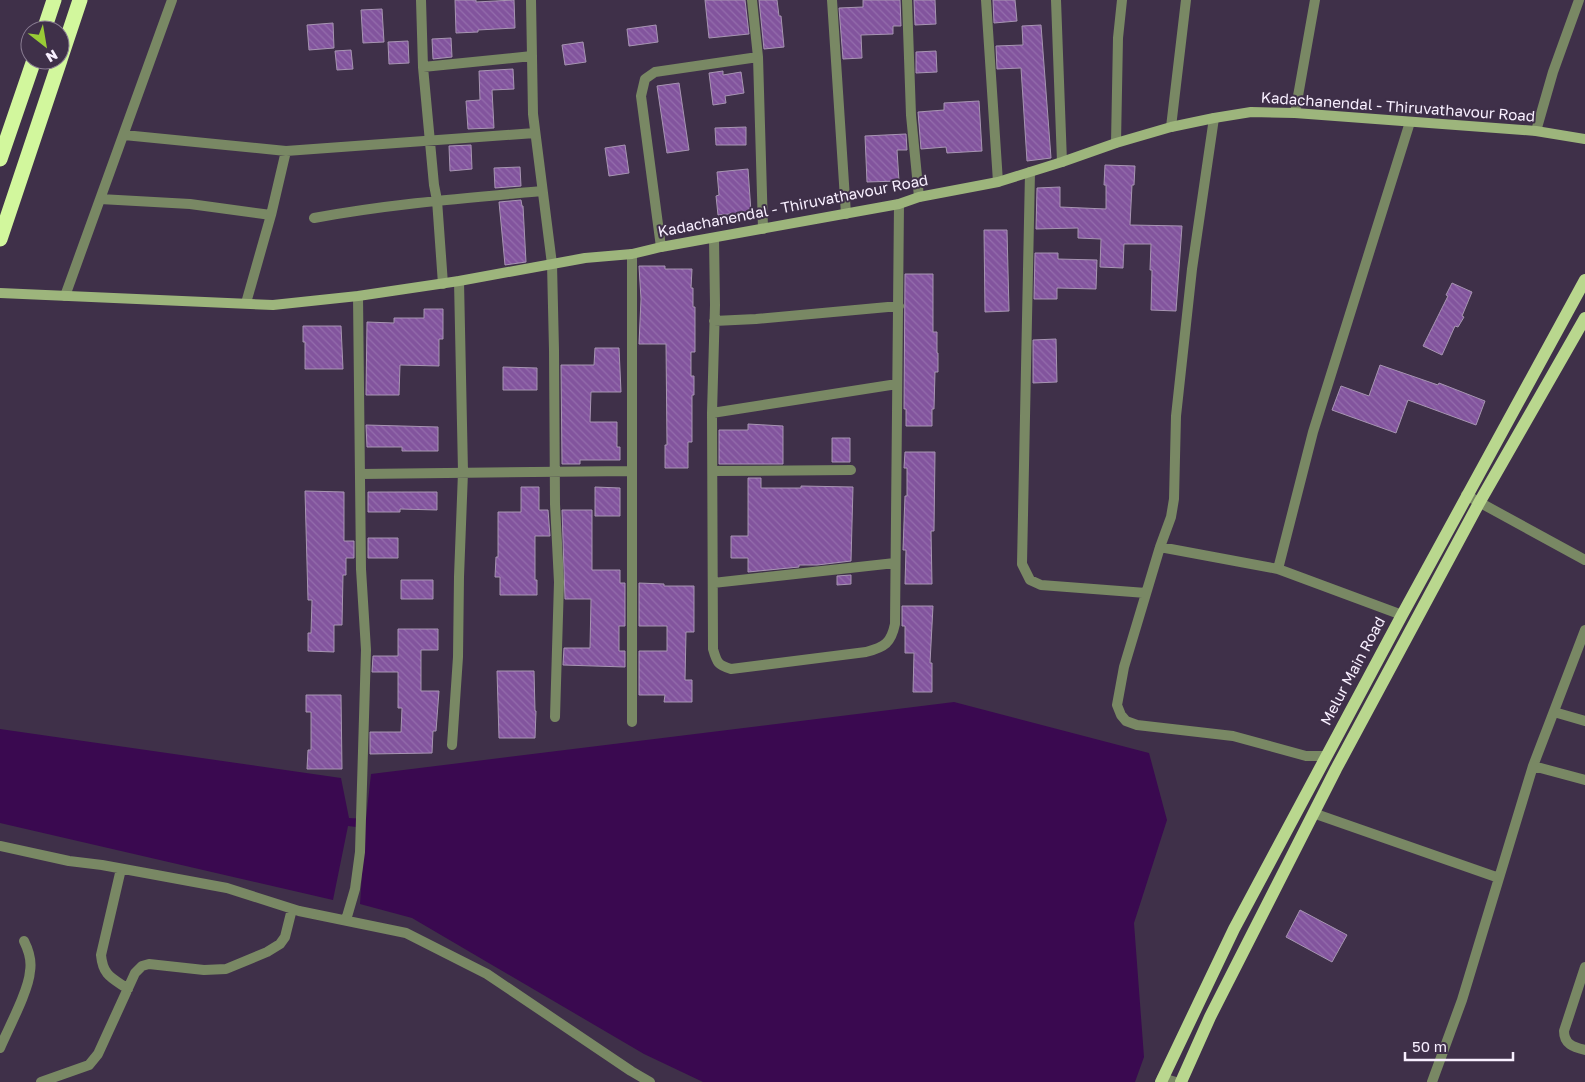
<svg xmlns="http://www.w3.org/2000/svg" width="1585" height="1082" font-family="'Golos Text',sans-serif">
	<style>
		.water { fill: #3a0950 }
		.building { fill: url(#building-back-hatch); stroke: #a795b2 }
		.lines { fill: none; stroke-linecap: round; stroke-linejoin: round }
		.street { stroke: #798864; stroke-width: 10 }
		.secondary { stroke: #9db57c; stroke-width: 10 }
		.primary { stroke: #b9d78e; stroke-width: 12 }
		.highway { stroke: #d2f79d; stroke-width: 15 }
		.labels { text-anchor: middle; stroke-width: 4; stroke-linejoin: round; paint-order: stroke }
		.street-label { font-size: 15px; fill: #f8efff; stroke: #3f3049 }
	</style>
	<defs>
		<pattern id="building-back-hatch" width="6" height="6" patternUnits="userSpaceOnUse" patternTransform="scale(1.25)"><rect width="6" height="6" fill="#82549d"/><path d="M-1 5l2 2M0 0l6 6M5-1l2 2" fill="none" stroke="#946dac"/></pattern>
	</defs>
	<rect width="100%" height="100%" fill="#3f3049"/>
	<path class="water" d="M954,702l195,51 18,67 -33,103 10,134 -9,25h-432l-59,-28 -232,-136 -52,-14 5,-76 -17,-2 -15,74 -333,-77v-94l341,49 8,40 17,1 5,-45z"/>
	<path class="building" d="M455,0h21v2l38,-2 1,28 -37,2v2l-22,1z
		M705,0h40l4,34 -40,4z
		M759,0h18l2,16h2l3,31 -20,2z
		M863,0h37l1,26h-8v8l-32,1 1,23 -19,1 -4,-51 24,-1z
		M914,0h21l1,24 -21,1z
		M993,0h22l2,21 -23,2z
		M382,9l2,33 -21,1 -2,-33z
		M333,23l1,25 -25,2 -2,-25z
		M656,25l2,17 -29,4 -2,-17z
		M1041,25l10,133 -24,3 -6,-93 -24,1 -1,-23 27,-1 -1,-19z
		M451,38l1,19 -19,2 -1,-20z
		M408,41l1,22 -20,1 -1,-22z
		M583,42l3,20 -21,3 -3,-20z
		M351,50l2,19 -16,1 -2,-19z
		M936,51l1,21 -21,1v-21z
		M513,69l1,20 -22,1 2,38 -26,1 -2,-28 14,-1 -1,-29z
		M723,71v4l18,-3 3,21 -19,3 1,7 -13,2 -4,-32z
		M679,83l10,67 -22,3 -10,-67z
		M979,101l3,50 -35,2 -1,-6 -25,2 -3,-37 26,-2v-7z
		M746,127v18h-30l-1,-17z
		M906,134l1,16h-10l2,31 -32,1 -2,-46z
		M471,145l1,24 -22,2 -1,-25z
		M625,145l4,28 -20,3 -4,-28z
		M1105,165l30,1 -1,19h-2l-2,40 52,1 -6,85 -25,-1 1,-40h-2l1,-26h-27l-1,24 -23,-1 1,-28 -23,-1v-10l-42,1 1,-41 23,-1v20l46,2v-24h-2z
		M520,167l1,19 -26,2 -1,-20z
		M748,169l3,43 -33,3 -2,-19 3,-1 -2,-23z
		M521,200l1,6h1l3,56 -21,3 -6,-63z
		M984,230h23l2,81 -24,1z
		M1035,253h23v6l39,1 -1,29 -39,-1v11h-23z
		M639,266h26v3h27l-1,19h2v19h2v45h-4v24h3v19h-2v47h-4v26h-23v-23h2l-1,-101h-27l2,-45z
		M905,274h28v58h4v21h1v19h-3l-1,37h-2v17h-26v-17h-2z
		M1452,283l20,9 -10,24 2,1 -6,10 -3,-1 -13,29 -19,-9 25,-50 -2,-1z
		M424,309h19v30h-4v27l-39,-1 -1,30h-33l1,-73 27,1v-5h30z
		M303,326h38l2,43h-38v-27h-2z
		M1056,339l1,43 -24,1v-43z
		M595,348h24l2,44h-30l-1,30h27v25h3v13h-40v4h-18l-1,-99h33z
		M1380,365l58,20 1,-2 46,18 -9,24 -68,-25 -12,33 -64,-23 9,-24 28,10z
		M503,367l34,1v22h-34z
		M748,424l35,2v38h-64v-34h29z
		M366,425l72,2v24h-36v-4h-35z
		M832,438h18v24h-18z
		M905,452h30l-1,79h-3l1,53h-27l1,-34h-3l2,-54h2v-28h-3z
		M748,478h13v10h40v-2l52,1 -2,74 -34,4h-18v2l-51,5v-14h-17v-22h17z
		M521,487h18v23h9l2,26h-15v44h2v15h-37v-18h-5l1,-20h2v-45h23z
		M595,487l25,1v28h-25z
		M305,491l39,1v49h10v17h-8v17h-3l-1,50h-8v27l-26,-1v-18h3l1,-33h-4z
		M368,492h69v18l-37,-1v3h-32z
		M562,510h30v60h28v13h5v43h-6v25h6v16l-62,-2 1,-17h26l1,-49h-26z
		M368,538h30v20h-30z
		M851,575v9l-14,1v-9z
		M401,580h32v19h-32z
		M639,583l25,1v2h30v46h-8l-1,48h7v22h-28l1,-7h-26v-44h28v-25h-28z
		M902,606h31l-3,57h2v29h-19l1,-39h-9v-27h-3z
		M398,629h40v21h-17v41h18l-3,40h-3l-1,22 -62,1v-22h31l1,-24h-4v-36h-26l1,-16h25z
		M497,671h37l1,40h1l-1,27h-36z
		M306,695h35l1,74h-35l1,-19h3v-38h-5z
		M1300,910l47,25 -15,27 -46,-25z"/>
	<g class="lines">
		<path class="street" d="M421,0l2,67 11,118 3,15 6,84
			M531,0l2,114 19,150 2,86 1,154 4,78 -4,135
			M752,0l6,57 5,172
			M832,0l14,214
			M907,0l4,115 8,82
			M986,0l12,182
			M1056,0l6,162
			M423,67l109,-11
			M1295,113l20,-113
			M1171,127l15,-127
			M1536,131l17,-59 26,-72
			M124,135l162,16 249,-18
			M1116,143l2,-105 4,-38
			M1030,172l-8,392 8,16 11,5 105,8
			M100,199l90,5 81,11
			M314,218c76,-14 152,-20 228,-27
			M714,238l1,67 -3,108 1,236c4,14 5,16 18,20l135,-17c19,-5 25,-9 29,-28l4,-420
			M661,247l-20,-151 4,-17 10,-7 103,-15
			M65,296l107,-296
			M246,303l25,-88 15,-64
			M714,321l42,-2 143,-13
			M712,413l185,-29
			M713,471l138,-1
			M361,474l271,-3
			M1466,495l119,65
			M1160,547l11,-30 3,-18 2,-83 16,-147 22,-151
			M1278,569l124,46
			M713,583l182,-20
			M1585,630l-52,136 52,14
			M1554,712l31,9
			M632,722v-468
			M452,745l6,-88 1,-80 4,-105 -4,-191
			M1326,756h-20l-73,-20 -96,-11 -11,-4 -5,-6 -4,-10 7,-38 36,-120 118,22 35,-137 97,-310
			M1313,813l186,65
			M0,846l69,15 33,4 125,23 72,23 107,22 81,41 144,97 19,11
			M121,869l-20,86c2,21 11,23 27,34
			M346,920l9,-31 5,-37 6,-202 -5,-81 -3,-273
			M1585,967l-21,64c0,13 9,16 21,19
			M0,1048c8,-19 29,-58 30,-77 2,-11 -1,-20 -6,-30
			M1162,1078l14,4
			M41,1082l48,-17 9,-11 37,-81 7,-7 7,-2 55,6 22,-1 41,-17 13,-8 5,-7 7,-28
			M1432,1082l30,-82 71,-234"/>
		<path class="secondary" d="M0,293l273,12 85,-9 101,-15 126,-23 47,-4 29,-7 238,-43 20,-7 79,-15 64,-20 54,-19 55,-16 43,-9 37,-6 44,1 241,18 49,8"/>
		<path class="primary" d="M1161,1082l73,-153 168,-314 183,-335
			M1181,1082l29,-65 126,-248 143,-266 106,-185"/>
		<path class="highway" d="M44,30l10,-30
			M60,60l20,-60
			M0,159l34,-99
			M0,239l60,-179"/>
	</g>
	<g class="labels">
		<g class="street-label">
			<text transform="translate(1398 107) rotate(4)" y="5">Kadachanendal - Thiruvathavour Road</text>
			<text transform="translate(793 206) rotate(-11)" y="5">Kadachanendal - Thiruvathavour Road</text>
			<text transform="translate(1353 671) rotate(-62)" y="5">Melur Main Road</text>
		</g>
	</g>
	<g transform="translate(45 45) rotate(149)"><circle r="24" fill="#3f3049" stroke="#897c92"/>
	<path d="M0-4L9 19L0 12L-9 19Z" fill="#99cb36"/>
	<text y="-8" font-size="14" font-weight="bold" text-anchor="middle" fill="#f8efff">N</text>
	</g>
	<path d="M1405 1052v8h108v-8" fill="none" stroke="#f8efff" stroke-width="2.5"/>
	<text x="1412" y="1052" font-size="15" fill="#f8efff" stroke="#3f3049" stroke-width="4" paint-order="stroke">50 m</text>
</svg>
